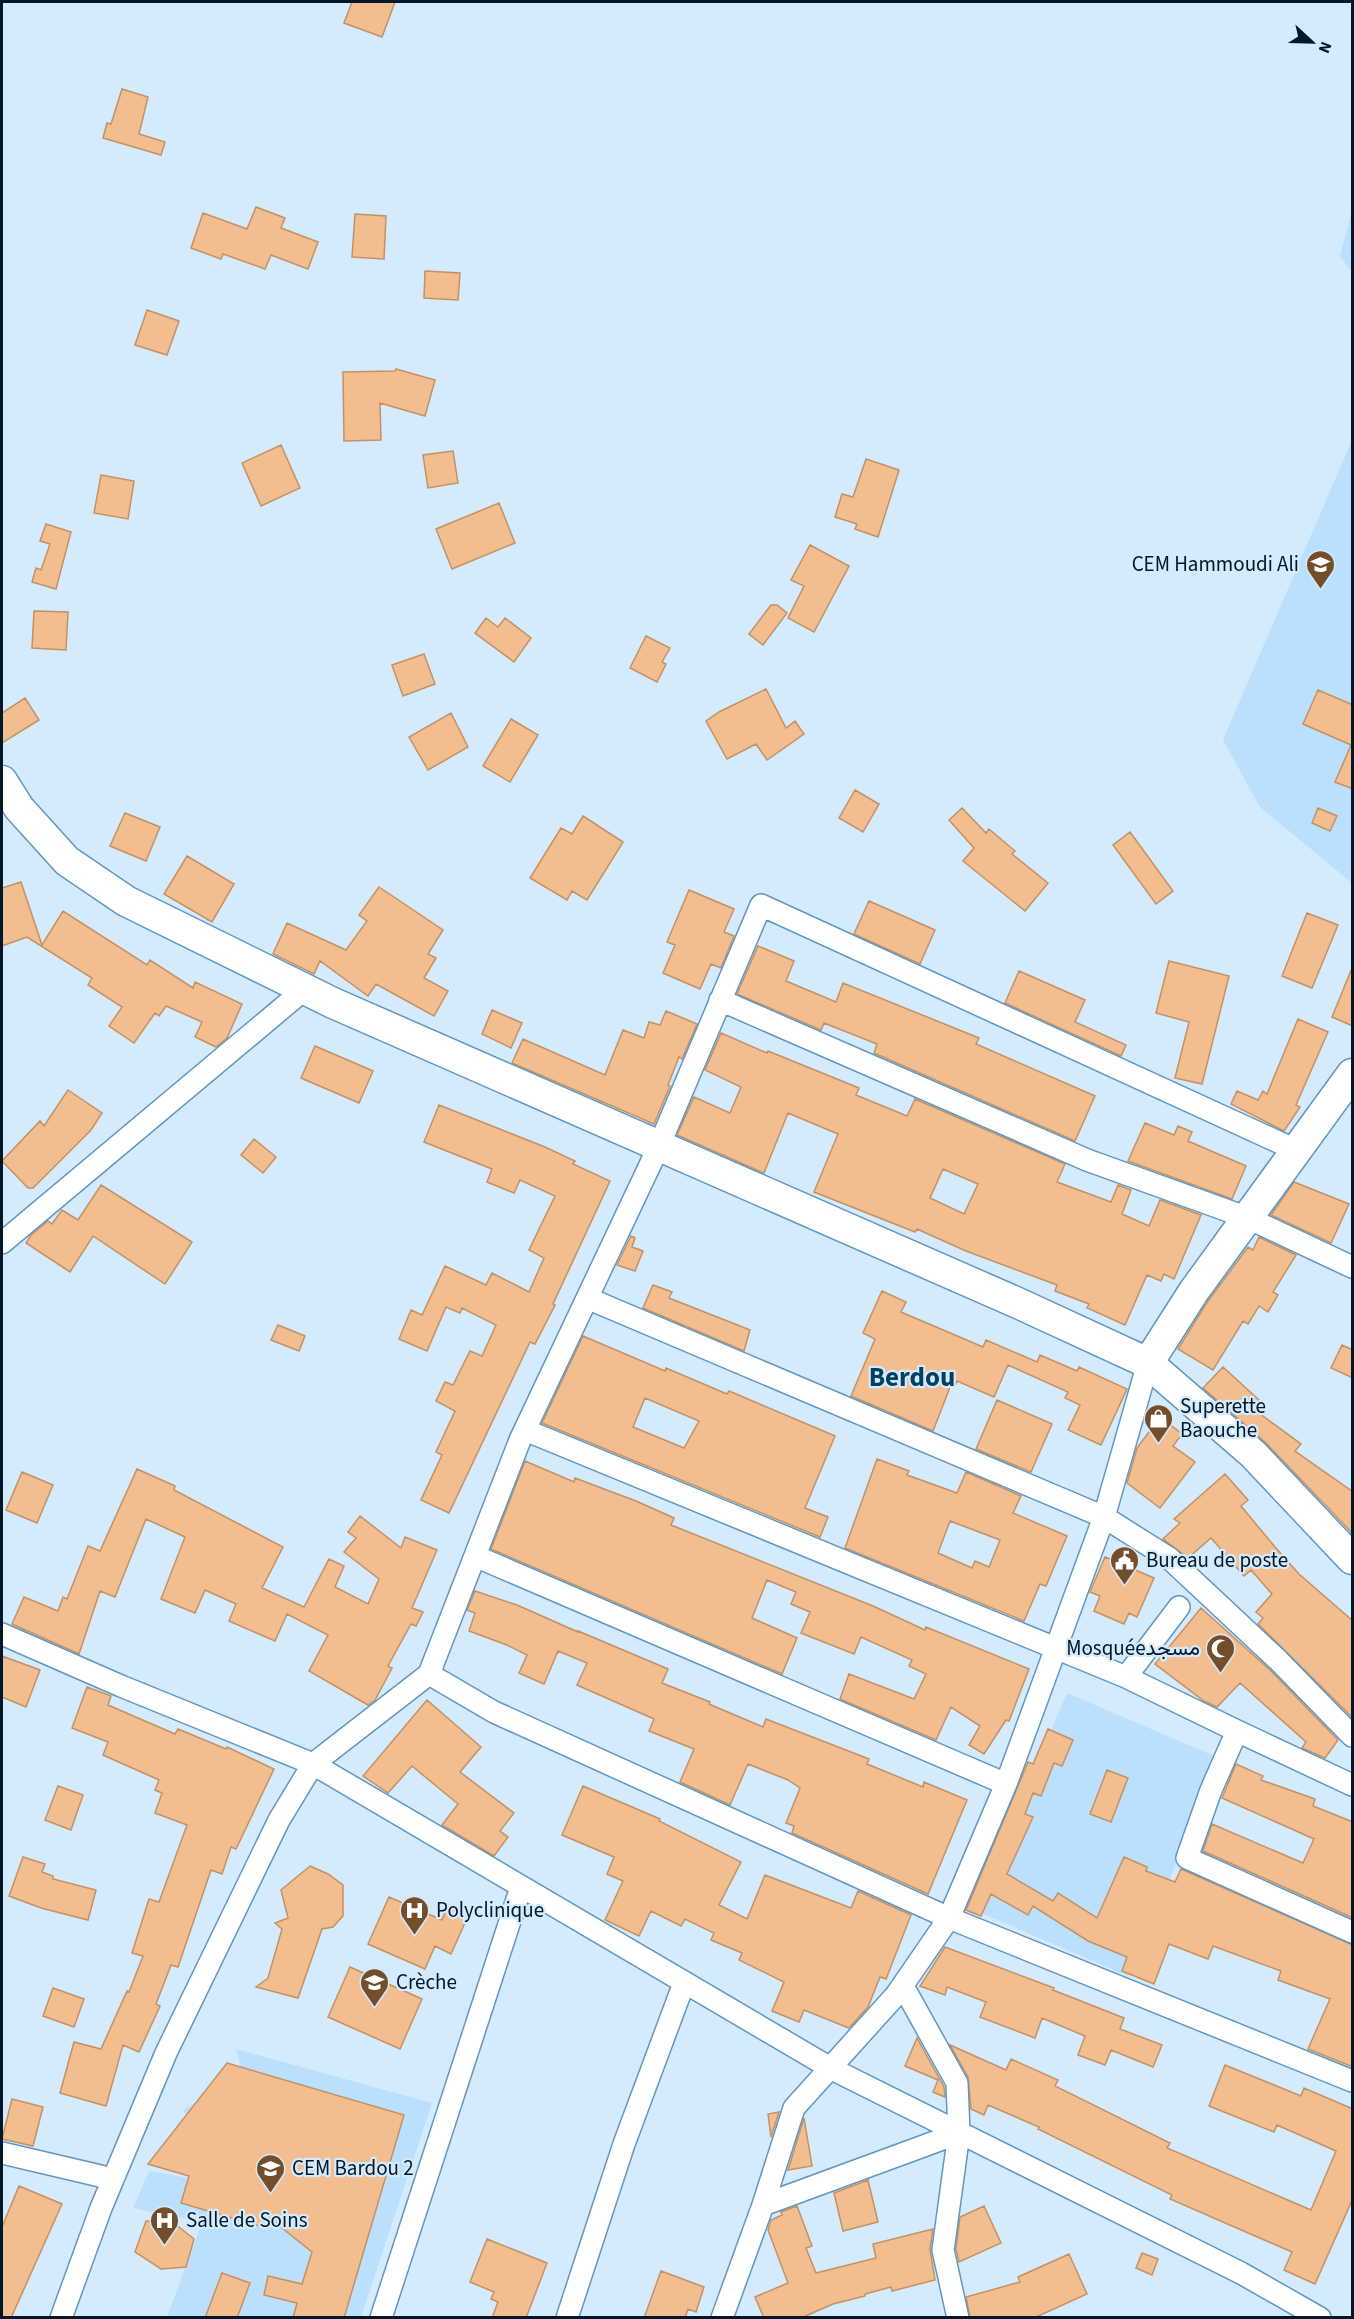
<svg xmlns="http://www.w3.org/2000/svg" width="1354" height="2319" font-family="'Source Sans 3',Vazirmatn,sans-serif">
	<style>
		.built { fill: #bae0fe }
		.building { fill: #f3be8f; stroke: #c39163; stroke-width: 1.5; fill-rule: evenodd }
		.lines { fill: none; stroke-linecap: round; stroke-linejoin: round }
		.minor-casing { stroke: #6097c2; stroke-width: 24 }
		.secondary-casing { stroke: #6097c2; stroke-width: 33 }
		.minor { stroke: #fff; stroke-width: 21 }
		.secondary { stroke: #fff; stroke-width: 30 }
		.labels { text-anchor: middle; stroke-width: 4.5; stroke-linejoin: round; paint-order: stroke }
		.poi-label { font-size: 21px; fill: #021727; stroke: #d4eafd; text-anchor: start }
		.district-label { font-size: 27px; font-weight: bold; fill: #004065; stroke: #d4eafd }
	</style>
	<rect width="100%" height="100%" fill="#d4eafd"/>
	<path class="built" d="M1352,210v62l-12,-16z
		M1352,440v443l-92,-76 -37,-67z
		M1067,1693l154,66 -93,217 -154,-66z
		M236,2049l196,54 -71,214h-194l36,-97 -33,-4 -37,-8 16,-37 45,8 20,-15 -31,-54 60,-36z"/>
	<path class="building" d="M352,2h43l-13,35 -38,-14z
		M122,89l26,8 -9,37 26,8 -4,13 -58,-17 4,-15 4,1z
		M256,207l29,11 -4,10 37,14 -10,27 -37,-14 -6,14 -42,-15 -2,5 -30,-11 12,-35 44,16z
		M355,214l31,2 -2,43 -32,-2z
		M425,271l35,2 -2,27 -34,-2z
		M147,310l32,11 -12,34 -32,-10z
		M396,369l39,11 -10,36 -45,-13 1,37 -37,1 -1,-69 52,-1z
		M281,445l19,43 -39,18 -19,-43z
		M453,451l5,32 -30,5 -5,-33z
		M866,459l33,11 -21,67 -23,-8 2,-5 -22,-7 7,-23 11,3z
		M101,475l33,6 -6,38 -34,-6z
		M499,503l16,40 -63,26 -16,-40z
		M46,524l25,8 -15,57 -24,-7 4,-14 5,2 9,-26 -10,-3z
		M810,545l39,21 -35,66 -26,-14 16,-32 -13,-6z
		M771,605h6l10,8 -24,32 -14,-11z
		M34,611l34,1 -2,38 -34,-2z
		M486,618l12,9 7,-9 26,20 -17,24 -39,-29z
		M646,636l24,12 -8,14 4,2 -9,18 -27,-14z
		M424,654l11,30 -32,12 -11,-31z
		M766,689l20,39 9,-7 9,13 -37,26 -11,-16 -29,15 -21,-38 13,-9z
		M1318,690l35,15v84l-18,-7 16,-37 -48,-21z
		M25,698l14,22 -37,23v-30z
		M451,713l17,34 -40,23 -19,-33z
		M511,719l27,16 -28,47 -27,-16z
		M855,790l24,14 -16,28 -24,-14z
		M962,808l24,25 3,-4 26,22 -3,3 36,29 -23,28 -62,-50 11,-13 -25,-28z
		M1318,808l19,8 -7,15 -18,-8z
		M125,813l35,14 -14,34 -36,-15z
		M583,816l40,26 -36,58 -15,-9 -5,9 -37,-22 31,-50 11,6z
		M1130,832l43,59 -17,13 -43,-59z
		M187,856l47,28 -22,38 -48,-28z
		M21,882l21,63 21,-34 84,54 3,-5 43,28 2,-6 47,22 -15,34 -11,9 -21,-10 7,-15 -36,-16 -7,10 -4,-3 -21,30 -25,-17 13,-19 -34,-22 4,-7 -65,-41 -25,9v-58z
		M379,887l64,43 -15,24 8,4 -12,20 24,13 -14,25 -58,-32 -8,12 -48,-35 -6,13 -41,-20 14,-31 59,27 21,-29 -8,-6z
		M689,890l45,19 -10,23 10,4 -13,32 -10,-4 -11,25 -37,-16 12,-28 -8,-3z
		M869,901l66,29 -15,34 -66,-30z
		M1307,913l31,12 -26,63 -30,-12z
		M758,946l36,15 -8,20 50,21 7,-19 136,55 -3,6 119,52 -20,45 -201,-88 3,-9 -53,-21 -3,7 -84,-36z
		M1169,961l60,15 -27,108 -27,-6 14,-56 -33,-9z
		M1352,968h1v58l-21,-9z
		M1019,971l66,29 -10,22 51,23 -5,11 -116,-53z
		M492,1010l30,13 -11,25 -29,-14z
		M666,1011l31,13 -15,35 -3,-2 -11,28 2,1 -16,38 -142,-61 11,-24 82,36 18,-45 21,8 5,-16 11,3z
		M1298,1019l30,13 -32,73 4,2 -16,24 -53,-27 6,-13 21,9 5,-9 4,3z
		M721,1033l46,20 1,-2 91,37 -3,7 51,21 8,-17 150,65 -8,18 54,20 7,-17 13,5 -9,24 27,12 11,-26 41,15 -27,64 -10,-5 -3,7 -14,-6 -22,50 -38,-17 2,-4 -34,-13 2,-6 -91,-34 -49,-22 -2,3 -101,-40 24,-58 -50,-21 -24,60 -87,-38 17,-38 36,16 11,-26 -36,-17zM943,1169l35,15 -14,30 -34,-16z
		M315,1046l58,25 -14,32 -58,-25z
		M68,1090l34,23 -11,17 -58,58h-5l-26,-27 38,-40 4,5z
		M439,1105l106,42 30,14 -2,3 37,17 -57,123 2,1 -20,39 -5,-2 -81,171 -28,-13 21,-45 -6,-3 19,-41 -19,-10 9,-19 8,3 17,-34 12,5 14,-31 -34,-17 -2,5 -14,-6 -19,44 -28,-12 12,-29 11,5 23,-49 41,19 6,-12 37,19 15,-34 -15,-8 26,-54 -35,-16 -6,13 -27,-11 5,-13 -68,-27z
		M1145,1123l29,12 4,-9 14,6 -4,9 58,25 -14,33 -104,-38z
		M254,1139l22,18 -13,16 -22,-18z
		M1294,1182l55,22 -18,39 -60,-28z
		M101,1185l91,57 -27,42 -72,-48 -23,36 -44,-29 5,-8 17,-14 4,3 10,-14 16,10z
		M631,1236l4,2 -3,9 11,4 -8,20 -18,-6z
		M1259,1237l37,18 -23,37 5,3 -10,17 -9,-6 -11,18 -5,-3 -30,49 -35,-21 30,-48 40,-54 5,3z
		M653,1285l19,7 -3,6 81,32 -6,21 -101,-43z
		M882,1291l24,11 -5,10 82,35 3,-7 51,22 3,-7 37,16 2,-4 48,22 -26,56 -33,-15 12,-25 -15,-7 3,-6 -60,-27 -14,32 -37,-16 -1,3 -4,-2 -19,49 -82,-35 24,-57 -12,-6z
		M278,1325l27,11 -6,15 -28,-11z
		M583,1336l82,35 1,-3 61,26 2,-3 106,45 -30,72 23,9 -8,20 -278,-114zM645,1398l54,23 -15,27 -51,-21z
		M1342,1345l11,5v28l-22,-10z
		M1223,1367l36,33 -7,8 49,36 -6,7 58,41v42l-88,-92 -62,-54z
		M997,1400l55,24 -21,48 -55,-23z
		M1160,1417l22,17 -9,12 22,16 -35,46 -33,-25 10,-35z
		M877,1459l32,12 -2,4 50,18 9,-21 55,24 -8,17 54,23 -21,50 -6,-2 -16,37 -179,-73zM950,1521l50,19 -11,27 -14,-6 -3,7 -34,-15z
		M525,1461l49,21 1,-4 61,23 38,17 -3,7 202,81 52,24 1,-3 103,42 -20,52 -3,-1 -22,34 -15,-9 11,-19 -29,-19 -15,33 -96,-41 9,-25 65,25 12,-25 -17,-8 3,-6 -51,-23 -7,17 -53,-21 9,-21 -19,-8 5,-12 -29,-12 -15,38 45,20 -15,36 -291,-125z
		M137,1469l38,17 -1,4 109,57 -21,41 42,19 25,-48 15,7 -9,21 33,17 11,-25 -35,-27 12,-14 -8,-6 12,-16 41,32 4,-11 32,13 -25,58 11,4 -7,14 -5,-2 -23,42 4,2 -17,32 -7,5 -59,-34 19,-36 -41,-21 -12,27 -46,-20 7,-17 -31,-14 -10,23 -34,-14 24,-62 -39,-18 -31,78 -15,-6 -21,63 -67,-30 12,-27 34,14 5,-14 4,2 21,-53 12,5z
		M22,1472l31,13 -16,38 -31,-13z
		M1225,1474l23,26 -7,6 34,41 24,27 54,47v97l-95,-94 5,-6 -7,-6 16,-18 -21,-24 -7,6 -33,-38 -23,20 -25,-19 17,-16 -6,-4z
		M1105,1557l49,21 -17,39 -8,-4 -5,11 -30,-13 6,-15 -10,-4z
		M475,1591l42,14 61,27v-1l90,38 -6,14 48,19 -1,2 54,23 3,-8 103,40 -2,5 56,23 1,-5 43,18 -39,94 -136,-61 2,-7 -8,-3 14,-35 -12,-8 -40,-16 -18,41 -50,-23 14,-33 -45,-18 5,-12 -77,-34 10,-22 -29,-12 -14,33 -25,-11 8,-18 -20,-10 -38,-14 6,-18 -8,-3z
		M1201,1608l68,61 69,71 -13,18 -23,-10 4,-6 -66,-59 -23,24 -13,-6 -49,-37z
		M2,1656l38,14 -14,37 -24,-10z
		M87,1687l24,9 -3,9 67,29 3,-5 48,20 1,-2 47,22 -38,80 -5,-2 -9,27 -11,-4 -33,97 -7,-2 -15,39 4,2 -21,46 -16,-7 -17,61 -46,-13 14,-51 27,7 26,-58 2,1 14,-36 -11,-3 17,-54 10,3 28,-77 -32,-12 7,-20 -7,-3 4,-10 -56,-25 5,-13 -36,-14z
		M427,1700l54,47 -21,25 54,41 -14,18 8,6 -14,19 -52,-31 16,-21 -46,-38 -24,27 -25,-17z
		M1048,1729l25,11 -11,26 -8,-3 -13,33 -8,-3 -8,21 8,3 -26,57 46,27 5,-8 39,25 27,-61 23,10 -1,4 29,11 6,-13 172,76v122l-45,-18 22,-50 -52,-19 3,-9 -68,-25 -5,13 -39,-15 -15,40 -32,-13 5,-14 -39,-16 -55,-35 -5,9 -37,-21 -10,22 -15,-6 62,-148 5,2z
		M1236,1764l27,12 -2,4 54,19 -2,7 40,16v96l-150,-67 9,-27 91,39 11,-24 -92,-41z
		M1107,1770l21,8 -17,44 -21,-8z
		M58,1786l25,9 -12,35 -26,-10z
		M583,1786l77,33 -1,2 82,41 -22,43 28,14 18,-44 86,33 7,-17 53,24 -25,64 -6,-2 -12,30 -19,21 -45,-18 -5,12 -27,-11 12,-29 -45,-22 3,-7 -31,-13 3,-7 -29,-14 -4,7 -30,-15 -12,25 -34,-16 18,-39 -16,-7 7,-17 -52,-22z
		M23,1857l22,7 -3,8 11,4v3l43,11 -8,30 -47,-12 -32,-12z
		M310,1866l18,8 15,11v31l-10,11 -11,2 -24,69 -42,-11 12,-9 14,-49 -7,-6 13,-5 -7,-28z
		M389,1897l53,23 6,-15 21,9 -18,40 -16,-8 -10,23 -57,-25z
		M945,1947l109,41 -1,2 71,28 -4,11 42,16 -9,22 -42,-17 -6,15 -27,-10 7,-19 -43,-18 -7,20 -55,-21 6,-15 -39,-15 -2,8 -25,-9z
		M350,1967l72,32 -22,50 -72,-32z
		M53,1988l31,11 -10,28 -31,-11z
		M917,2038l27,49 1,10 -12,-5 5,-12 -33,-14z
		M950,2045l56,25 5,-11 47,21 -3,6 115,57 -3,5 144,62 25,-59 -59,-26 -3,7 -65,-26 16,-41 76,31 3,-8 49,21v89l-38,86 -31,-14 8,-18 -122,-53 2,-4 -134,-66 1,-2 -51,-22 -4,10 -13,-6 -3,-32z
		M227,2063l177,52 -60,203h-51l4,-15 -33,-8 4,-19 34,8 10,-32 -45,-36 -8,10 -78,-23 8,-27 -41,-12z
		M12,2099l31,8 -10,39 -31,-7z
		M779,2112l-8,25 -3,-23z
		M804,2118l8,48 -24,4z
		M868,2180l10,42 -35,9 -9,-38z
		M19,2186l43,18 -51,114h-9v-91z
		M797,2206l15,40 -6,2 10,25 60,-15 -3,-14 60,-15 -3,20 5,31 -43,11 -1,-4 -26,7v2l-32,8 -32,14h-37l-9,-21 33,-14 -20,-53 3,-10 11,-5 -1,-3z
		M984,2206l17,37 -42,19 -3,-13 4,-32z
		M146,2221l29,3 19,15 -8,28 -25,2 -26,-17z
		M487,2239l60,24 -21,55h-34l6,-16 -7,-3 3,-7 -24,-10z
		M1142,2253l16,6 -6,16 -16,-7z
		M1069,2254l18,40 -53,24h-64l-4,-21 54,-15 -2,-5z
		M661,2271l43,16 -8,25 -8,-3 -3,9h-41z
		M222,2273l28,10 -13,35h-32z"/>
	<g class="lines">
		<defs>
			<path id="minor" d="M720,1000l367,160 161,58 104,49
				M2,1243l303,-254
				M587,1298l517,219 65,41 109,102 74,76
				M525,1430l601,247 111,54 115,54
				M475,1556l531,228
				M2,1634l119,52 192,78 519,305 409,204 79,45
				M429,1674l65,38 455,206 403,163
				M1126,1677l53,-70
				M1237,1731l-26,59 -24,68 165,74
				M903,1986l54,97 2,50 -16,117 15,68
				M2,2153l111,26
				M763,2205l31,-97 102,-113 53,-77 57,-134 98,-267 44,-154
				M61,2318l40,-110 65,-155 113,-233 34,-56 116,-90 91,-234 139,-294 102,-241 537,246
				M381,2318l140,-431
				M567,2318l57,-174 60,-161
				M722,2318l41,-113 196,-72"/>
			<path id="secondary" d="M2,781l17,27 48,53 59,40 207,102 687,301 128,59 105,91 99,105
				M1148,1363l46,-72 158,-217"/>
		</defs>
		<use href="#minor" class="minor-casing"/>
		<use href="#secondary" class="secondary-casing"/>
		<use href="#minor" class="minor"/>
		<use href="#secondary" class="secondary"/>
	</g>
	<defs>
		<symbol id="school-pin" viewBox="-11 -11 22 30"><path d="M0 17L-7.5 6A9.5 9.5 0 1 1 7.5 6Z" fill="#744e2a" stroke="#d4eafd"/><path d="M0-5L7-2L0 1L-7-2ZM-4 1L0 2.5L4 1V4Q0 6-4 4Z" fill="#fff"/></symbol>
		<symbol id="shop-pin" viewBox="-11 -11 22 30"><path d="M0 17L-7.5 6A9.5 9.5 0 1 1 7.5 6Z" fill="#744e2a" stroke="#d4eafd"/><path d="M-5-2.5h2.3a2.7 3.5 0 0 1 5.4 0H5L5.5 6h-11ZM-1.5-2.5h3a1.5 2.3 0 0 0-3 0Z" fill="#fff"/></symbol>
		<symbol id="civic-pin" viewBox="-11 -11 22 30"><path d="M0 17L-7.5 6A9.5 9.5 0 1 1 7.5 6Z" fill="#744e2a" stroke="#d4eafd"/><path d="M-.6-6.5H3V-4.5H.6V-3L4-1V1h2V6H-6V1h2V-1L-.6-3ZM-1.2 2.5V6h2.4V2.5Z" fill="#fff"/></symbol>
		<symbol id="mosque-pin" viewBox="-11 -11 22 30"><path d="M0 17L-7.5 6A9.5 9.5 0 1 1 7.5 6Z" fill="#744e2a" stroke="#d4eafd"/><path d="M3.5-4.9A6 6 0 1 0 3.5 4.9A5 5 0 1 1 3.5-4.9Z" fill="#fff"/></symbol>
		<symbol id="hospital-pin" viewBox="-11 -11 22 30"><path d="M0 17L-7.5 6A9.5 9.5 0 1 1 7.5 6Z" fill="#744e2a" stroke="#d4eafd"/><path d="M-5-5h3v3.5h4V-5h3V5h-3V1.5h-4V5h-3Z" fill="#fff"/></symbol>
	</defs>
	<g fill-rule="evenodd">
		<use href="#school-pin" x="1304" y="548" width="33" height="45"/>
		<use href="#shop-pin" x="1142" y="1402" width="33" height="45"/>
		<use href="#civic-pin" x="1108" y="1544" width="33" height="45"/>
		<use href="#mosque-pin" x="1204" y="1632" width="33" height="45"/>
		<use href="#hospital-pin" x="398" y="1894" width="33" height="45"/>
		<use href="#school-pin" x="358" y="1966" width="33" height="45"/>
		<use href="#school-pin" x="254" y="2152" width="33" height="45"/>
		<use href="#hospital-pin" x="148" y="2204" width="33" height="45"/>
	</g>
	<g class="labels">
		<g class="poi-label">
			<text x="1299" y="571" text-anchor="end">CEM Hammoudi Ali</text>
			<text x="1180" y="1413">Superette<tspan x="1180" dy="24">Baouche</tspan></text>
			<text x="1146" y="1567">Bureau de poste</text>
			<text x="1200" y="1655" text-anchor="end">Mosquéeمسجد</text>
			<text x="436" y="1917">Polyclinique</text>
			<text x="396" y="1989">Crèche</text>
			<text x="292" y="2175">CEM Bardou 2</text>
			<text x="186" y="2227">Salle de Soins</text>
		</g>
		<g class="district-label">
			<text x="912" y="1386">Berdou</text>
		</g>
	</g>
	<rect width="1354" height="2319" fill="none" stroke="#021727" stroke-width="6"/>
	<g transform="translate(1312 42) rotate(112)" stroke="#d4eafd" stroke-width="4.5" paint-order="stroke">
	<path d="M0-4.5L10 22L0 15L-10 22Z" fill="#021727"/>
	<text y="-9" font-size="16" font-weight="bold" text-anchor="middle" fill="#021727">N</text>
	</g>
</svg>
